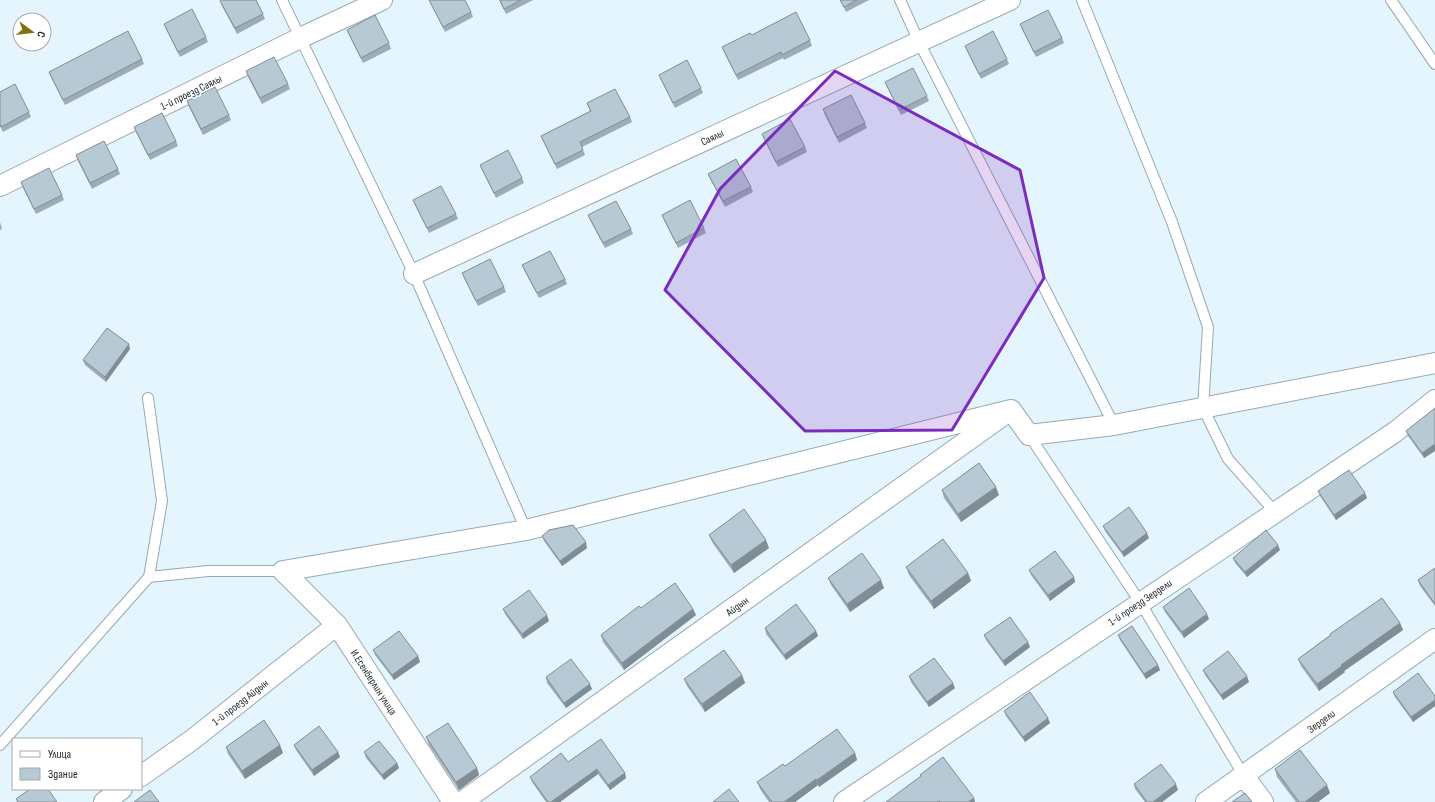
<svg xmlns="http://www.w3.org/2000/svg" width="1435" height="802" font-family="'Sofia Sans Condensed',sans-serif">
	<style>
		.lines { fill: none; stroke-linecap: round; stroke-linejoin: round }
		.service-casing { stroke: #97a9b4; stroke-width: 12 }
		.minor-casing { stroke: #97a9b4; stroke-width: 22 }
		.service { stroke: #fff; stroke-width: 10 }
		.minor { stroke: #fff; stroke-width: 20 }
		.wall { fill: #9dadb7 }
		.shaded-wall { fill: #808d95 }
		.building { fill: #b7c9d5; stroke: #808d95 }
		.marked { fill: #7b2cbf; fill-opacity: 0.2; stroke: #7b2cbf; stroke-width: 3; stroke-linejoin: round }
		.labels { text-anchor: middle; stroke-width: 3; stroke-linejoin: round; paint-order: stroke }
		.street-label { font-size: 11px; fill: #222a2e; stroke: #fff }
	</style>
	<rect width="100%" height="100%" fill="#e5f5fe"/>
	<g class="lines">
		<defs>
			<path id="service" d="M282,0l132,274 112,256
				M900,0l19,42 195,383
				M1082,0l90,222 36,105 -5,81 25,51 47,53
				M1391,0l44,64
				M148,398l14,103 -13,76
				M1029,435l111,167 104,174
				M0,745l149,-168 59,-6h75"/>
			<path id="minor" d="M0,186l300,-148 82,-38
				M414,274l596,-274
				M283,571l243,-41 485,-120 18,25 85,-10 321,-62
				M283,571l54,54 116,177
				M141,776l51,-36 145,-115
				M1244,776l19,26
				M104,802l18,-13
				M462,802l540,-386
				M844,802l551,-370 40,-32
				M1206,802l229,-163"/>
		</defs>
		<use href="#service" class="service-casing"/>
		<use href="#minor" class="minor-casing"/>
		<use href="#service" class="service"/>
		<use href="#minor" class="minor"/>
	</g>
	<path class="wall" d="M429,0l42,12 2,5 -28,15z
		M499,0h34l-27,14z
		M840,0h29l-23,12z
		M220,1l43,13 2,5 -28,15 -15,-28z
		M164,24l42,13 2,5 -28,15 -14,-28z
		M1020,24l42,14 2,5 -28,14 -14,-28z
		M347,30l42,13 2,6 -28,14 -14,-28z
		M752,35l58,5 2,6 -28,14 -1,-2 -45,22 -14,-28 -2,-5z
		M965,46l42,13 2,5 -28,15 -14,-28z
		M142,59l2,5 -79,41 -14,-28 -2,-5z
		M246,71l42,13 2,5 -28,15 -14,-27z
		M659,75l42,13 2,5 -28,15 -14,-28z
		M885,82l42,14 2,5 -28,14 -14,-28z
		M0,92l29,20 2,5 -28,15 -3,-6z
		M187,101l42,14 2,5 -28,15 -14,-28z
		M587,103l43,14 2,5 -50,25 3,8 -28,14 -14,-28 -2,-5 49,-25z
		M823,109l42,14 2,5 -28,15 -14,-28z
		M134,127l42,14 2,5 -28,14 -14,-28z
		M762,134l43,13 2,5 -29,15 -14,-28z
		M76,155l42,14 2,5 -28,15 -14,-28z
		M480,165l42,13 2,5 -28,15 -14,-28z
		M708,174l43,13 2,5 -28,15 -15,-28z
		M21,182l41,13 2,5 -28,14 -13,-26z
		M413,200l43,14 2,5 -29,14 -14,-28z
		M588,215l43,14 2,5 -28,14 -15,-28z
		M662,215l42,13 2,5 -28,15 -14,-28z
		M0,222l2,7 -2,1z
		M522,265l43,14 2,5 -28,14 -15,-28z
		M462,273l42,14 2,5 -28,14 -14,-28z
		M130,349l-24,33 -21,-17 -2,-5z
		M1435,408v43l-11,7 -16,-22 -2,-5z
		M942,490l57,5 -38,27 -17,-24z
		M1318,491l49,7 -31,22 -16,-24z
		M1103,526l46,12 -25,19 -19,-26z
		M709,535l60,13 -35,25 -22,-31z
		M542,536l45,12 -25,18 -18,-25z
		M1280,550l-33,27 -12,-14 -2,-5z
		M906,567l62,6 3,8 -37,28 -25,-34z
		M1435,568v38l-15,-20 -2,-6z
		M1029,570l45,7 1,5 -25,19 -19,-26z
		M828,578l56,10 -34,24 -19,-27z
		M1163,607l46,12 -25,19 -19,-26z
		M641,608l52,1 3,6 -72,55 -21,-28 -2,-7z
		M503,609l46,12 -26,18 -18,-25z
		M1400,623l3,7 -59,41 1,1 -26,19 -18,-25 -3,-7 32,-24v-1z
		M765,628l51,3 2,5 -32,24 -20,-26z
		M984,635l46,12 -25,19 -19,-26z
		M1118,635l42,35 -14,9 -26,-39z
		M373,650l45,6 2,6 -26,18 -19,-25z
		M1203,670l46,12 -26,18 -18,-25z
		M742,675l3,8 -40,29 -18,-26 -3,-7z
		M909,676l46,12 -26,19 -18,-25z
		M546,677l46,12 -26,19 -19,-25z
		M1393,692l42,4v10l-22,16 -18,-25z
		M1004,711l46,12 -25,19 -19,-26z
		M426,737l51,31 2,7 -20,15 -30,-45z
		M294,745l44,7 2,5 -26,19 -18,-26z
		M226,747l57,6 -38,26 -17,-25z
		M364,752l33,11 2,5 -15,12 -18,-22z
		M855,753l2,7 -38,27 -1,-2 -23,17h-26l-9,-13 -3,-7 28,-16z
		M568,762l57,11 1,5 -16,12 -12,-16 -38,28h-14l-14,-20 -2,-5z
		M1275,769l55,24 -12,9h-22l-19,-25z
		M1134,784l44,6 -16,12h-17l-10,-13z"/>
	<path class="shaded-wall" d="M129,344l1,5 -24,33 -1,-5z
		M1435,444v7l-11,7 -2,-5z
		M996,487l3,8 -38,27 -3,-8z
		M1365,493l2,5 -31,22 -2,-5z
		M1147,533l2,5 -25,19 -2,-5z
		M766,540l3,8 -35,25 -3,-8z
		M586,542l1,6 -25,18 -2,-5z
		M1278,545l2,5 -33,27 -2,-5z
		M968,573l3,8 -37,28 -3,-8z
		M1074,577l1,5 -25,19 -2,-6z
		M881,580l3,8 -34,24 -3,-8z
		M693,609l3,6 -72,55 -2,-7z
		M1207,614l2,5 -25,19 -2,-6z
		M547,615l2,6 -26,18 -1,-5z
		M1400,623l3,7 -59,41 1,1 -26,19 -2,-7 24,-19z
		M816,631l2,5 -32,24 -2,-5z
		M1028,642l2,5 -25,19 -2,-5z
		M418,656l2,6 -26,18 -2,-5z
		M1158,665l2,5 -14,9 -2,-5z
		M742,675l3,8 -40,29 -3,-8z
		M1247,676l2,6 -26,18 -2,-5z
		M953,683l2,5 -26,19 -2,-5z
		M590,684l2,5 -26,19 -2,-5z
		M1435,700v6l-22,16 -2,-5z
		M1048,718l2,5 -25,19 -2,-5z
		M280,745l3,8 -38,26 -3,-8z
		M338,752l2,5 -26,19 -2,-6z
		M855,753l2,7 -38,27 -2,-7z
		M397,763l2,5 -15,12 -2,-5z
		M477,768l2,7 -20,15 -3,-8z
		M597,769l1,5 -38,28h-9z
		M625,773l1,5 -16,12 -2,-5z
		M816,779l2,6 -23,17h-11z
		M1176,784l2,6 -16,12h-9z
		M1327,785l3,8 -12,9h-13z
		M974,798l1,4h-7z"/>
	<path class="building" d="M221,0h35l7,14 -28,14 -15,-27z
		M429,0h36l6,12 -28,15z
		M500,0h21l-17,9z
		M840,0h17l-13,7z
		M192,9l14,28 -28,15 -14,-28z
		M1048,10l14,28 -28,14 -14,-28z
		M796,12l14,28 -28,15 -1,-3 -45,23 -14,-28 28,-14 2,2z
		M375,15l14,28 -28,15 -14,-28z
		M128,31l14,28 -79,41 -14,-28z
		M993,31l14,28 -28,15 -14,-28z
		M274,57l14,27 -28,14 -14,-27z
		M687,60l14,28 -28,15 -14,-28z
		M913,68l14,28 -28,14 -14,-28z
		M15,84l14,28 -28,15 -1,-3v-32z
		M215,87l14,28 -28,14 -14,-28z
		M615,89l15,28 -50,25 3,8 -28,14 -14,-28 50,-25 -4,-8z
		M851,95l14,28 -28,14 -14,-28z
		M162,113l14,28 -28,14 -14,-28z
		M790,119l15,28 -29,15 -14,-28z
		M104,141l14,28 -28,14 -14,-28z
		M508,150l14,28 -28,15 -14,-28z
		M736,159l15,28 -28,14 -15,-27z
		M49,168l13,27 -28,14 -13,-27z
		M441,186l15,28 -29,14 -14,-28z
		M690,200l14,28 -28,15 -14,-28z
		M616,201l15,28 -28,14 -15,-28z
		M550,251l15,28 -28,14 -15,-28z
		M490,259l14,28 -28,14 -14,-28z
		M107,328l22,16 -24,33 -22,-17z
		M1435,408v36l-13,9 -16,-22z
		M979,463l17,24 -38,27 -16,-24z
		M1349,470l16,23 -31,22 -16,-24z
		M1129,507l18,26 -25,19 -19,-26z
		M744,509l22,31 -35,25 -22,-30z
		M573,525l13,17 -26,19 -18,-25 7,-6z
		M1266,530l12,15 -33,27 -12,-14z
		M943,539l25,34 -37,28 -25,-34z
		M1055,551l19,26 -26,18 -19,-25z
		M862,553l19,27 -34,24 -19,-26z
		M1435,568v36l-17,-24z
		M675,583l18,26 -71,54 -21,-28 38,-29 2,2z
		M1189,588l18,26 -25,18 -19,-25z
		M529,590l18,25 -25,19 -19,-25z
		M1382,598l18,25 -59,42 1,1 -25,18 -19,-25 33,-24 -1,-1z
		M796,604l20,27 -32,24 -19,-27z
		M1010,617l18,25 -25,19 -19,-26z
		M1132,626l26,39 -14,9 -26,-39z
		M399,631l19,25 -26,19 -19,-25z
		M724,650l18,25 -40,29 -18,-25z
		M1228,651l19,25 -26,19 -18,-25z
		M934,658l19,25 -26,19 -18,-26z
		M571,659l19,25 -26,19 -18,-26z
		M1418,673l17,23v4l-24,17 -18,-25z
		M1030,692l18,26 -25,19 -19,-26z
		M264,720l16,25 -38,26 -16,-24z
		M448,723l29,45 -21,14 -30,-45z
		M319,726l19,26 -26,18 -18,-25z
		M837,729l18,24 -38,27 -1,-1 -32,23h-12l-15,-20 26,-18 2,2z
		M601,739l24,34 -17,12 -11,-16 -46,33h-3l-18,-25 31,-24 7,9z
		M379,741l18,22 -15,12 -18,-23z
		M1300,750l27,35 -22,17h-6l-24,-33z
		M943,757l31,41 -6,4h-28l-1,-1 -2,1h-51l35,-26 -1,-1z
		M1161,764l15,20 -23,18h-6l-13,-18z
		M30,789h18l9,13h-39l-2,-3z
		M729,789l10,13h-26z
		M150,790l9,12h-25z
		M1245,793l7,9h-20z"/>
	<path class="marked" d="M835,71l185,99 24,108 -92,152 -147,1 -140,-141 55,-101z"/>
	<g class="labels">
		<g class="street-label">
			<text transform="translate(191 92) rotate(-26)" y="4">1-й проезд Саялы</text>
			<text transform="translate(712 137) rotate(-25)" y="4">Саялы</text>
			<text transform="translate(1140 602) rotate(-34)" y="4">1-й проезд Зердели</text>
			<text transform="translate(737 606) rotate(-36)" y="4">Айдын</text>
			<text transform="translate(374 682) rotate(57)" y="4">И.Есенберлин улица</text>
			<text transform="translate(240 702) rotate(-38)" y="4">1-й проезд Айдын</text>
			<text transform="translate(1321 721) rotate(-36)" y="4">Зердели</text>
		</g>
	</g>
	<rect x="12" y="738" width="130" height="52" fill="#ffffff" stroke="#a7aaab"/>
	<rect x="20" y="751" width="20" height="6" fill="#ffffff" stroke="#a7aaab"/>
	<text x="48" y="758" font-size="12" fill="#222a2e">Улица</text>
	<rect x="20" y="768" width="20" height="12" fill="#b7c9d5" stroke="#a7aaab"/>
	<text x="48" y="778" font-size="12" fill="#222a2e">Здание</text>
	<g transform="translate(32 32) rotate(105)"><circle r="19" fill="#ffffff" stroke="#a7aaab"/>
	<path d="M0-3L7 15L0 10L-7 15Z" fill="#817213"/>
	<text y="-6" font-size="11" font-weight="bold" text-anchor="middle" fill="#222a2e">С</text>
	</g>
</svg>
